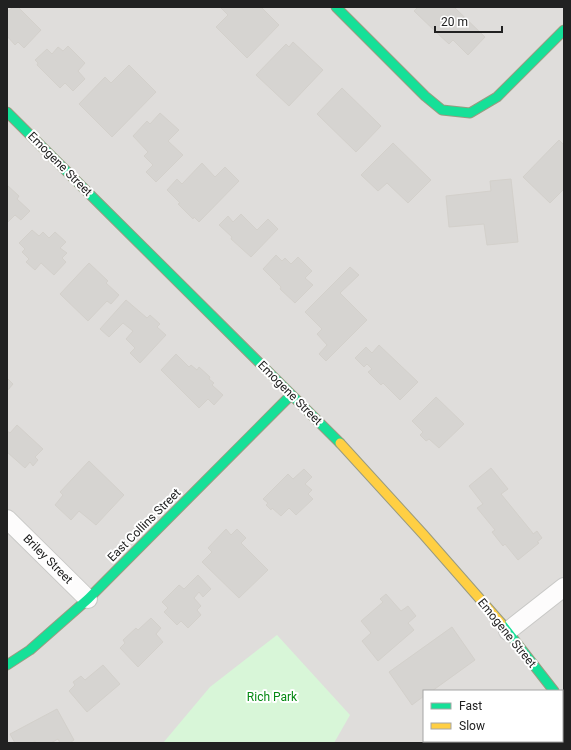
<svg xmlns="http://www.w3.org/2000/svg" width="571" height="750" font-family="Roboto,sans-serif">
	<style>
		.residential { fill: #dfdddb; fill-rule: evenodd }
		.park { fill: #d8f6d8 }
		.building { fill: #d6d4d1; stroke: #d3d0cb }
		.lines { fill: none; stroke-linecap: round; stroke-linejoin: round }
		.street-casing { stroke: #c8c8c6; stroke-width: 20 }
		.fast-casing { stroke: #999b80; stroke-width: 11 }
		.slow-casing { stroke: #999b80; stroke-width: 11 }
		.street { stroke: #fdfcfc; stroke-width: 18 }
		.fast { stroke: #16e098; stroke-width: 9 }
		.slow { stroke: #ffcf43; stroke-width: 9 }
		.labels { text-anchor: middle; stroke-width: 4; stroke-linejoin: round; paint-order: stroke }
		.street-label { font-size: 12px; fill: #212121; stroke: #fff }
		.park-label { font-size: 12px; fill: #058913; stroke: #fff }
	</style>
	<rect width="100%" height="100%" fill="#f0eeea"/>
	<path class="residential" d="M7,7h557v736h-557zM424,691h138v50h-138z"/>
	<path class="park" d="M277,635l73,80 -16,28h-171l47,-56z"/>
	<path class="building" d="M13,7h5l23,23 -17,18 -6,-6 -3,3 -8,-9v-24z
		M220,7h41l18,18 -32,33 -31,-31 12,-12z
		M418,7h36l31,30 -17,18 -15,-15 -4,4 -12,-11 -23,-22z
		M293,42l30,28 -34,36 -33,-31 30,-31 3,3z
		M68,46l17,17 -7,8 7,8 -12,12 -8,-8 -5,5 -23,-23 1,-2 -3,-3 12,-11 5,5 6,-7 5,4z
		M129,65l27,27 -44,45 -33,-33 26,-27 6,6z
		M342,88l39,38 -25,26 -39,-38z
		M160,113l19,17 -11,11 15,14 -27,27 -10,-10 7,-7 -9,-9 4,-4 -15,-16 14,-15 3,3z
		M559,140l5,5v46l-1,-1 -13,13 -27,-26z
		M393,143l38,37 -23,23 -21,-20 -9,8 -17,-16z
		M202,163l13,14 10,-10 14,14 -40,41 -5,-5 -1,2 -15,-15 2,-1 -13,-13 10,-11 5,5z
		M511,179l7,63 -31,3 -3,-21 -35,3 -3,-31 45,-5 -1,-10z
		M7,185l12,11 -2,3 13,12 -9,9 -6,-5 -8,8z
		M241,214l16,16 11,-11 10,10 -27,28 -20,-18 1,-2 -13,-12 9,-9 5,6z
		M32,230l7,6 4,-4 6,6 6,-6 11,10 -6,6 7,5 -5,5 4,4 -12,13 -13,-12 -6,7 -9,-8 3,-3 -7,-7 3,-3 -6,-6z
		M276,255l6,6 3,-3 6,6 7,-7 14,14 -7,7 8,7 -18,18 -15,-14 1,-2 -18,-18z
		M89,263l19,18 -2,2 13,12 -8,9 -4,-3 -19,20 -28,-27z
		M350,267l9,8 -19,18 27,27 -41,41 -7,-7 8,-9 -10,-11 5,-5 -17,-17z
		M126,300l21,18 3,-3 10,9 -3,3 9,8 -26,28 -10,-10 5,-5 -9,-9 7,-8 -10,-8 -14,14 -9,-8z
		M379,345l39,37 -18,18 -17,-17 -2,2 -13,-13 4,-3 -5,-5 -3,3 -9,-9 11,-11 6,6z
		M176,354l13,13 2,-2 6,5 2,-3 11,10 -1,2 5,4 -2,2 11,10 -9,10 -6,-6 -9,9 -38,-38z
		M7,378l6,6 -6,7z
		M436,397l28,27 -25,24 -10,-9 -3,2 -6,-6 3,-3 -11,-11z
		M17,425l26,24 -8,8 3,3 -5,6 -3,-4 -5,6 -18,-16v-21l3,2z
		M89,461l35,34 -28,30 -17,-14 -8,9 -16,-15 8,-10 -3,-3z
		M491,468l17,21 -7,5 31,38 1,2 4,-3 5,7 -5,4 2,1 -21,17 -13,-16 -2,2 -11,-14 3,-2 -18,-22 6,-4 -14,-18z
		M304,469l8,8 -7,7 7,6 -4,4 5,5 -17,16 -7,-7 -8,8 -9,-8 -1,2 -5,-5 2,-2 -5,-4 25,-25 5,5z
		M226,529l5,6 6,-6 9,9 -5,5 27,27 -29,28 -37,-36 10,-10 -4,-4z
		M198,575l13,14 -8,8 -4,-5 -5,6 7,8 -4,4 4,5 -13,13 -7,-7 -4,4 -13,-13 4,-4 -6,-6 17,-17 5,4z
		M386,594l15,17 7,-5 8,10 -8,7 6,7 -36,31 -16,-20 9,-8 -10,-12 22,-19 -3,-3z
		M151,618l10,10 -5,6 7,8 -25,25 -18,-19 5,-5 -2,-3 13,-12 2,2z
		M452,627l23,33 -43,31h-8v5l-12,9 -23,-33z
		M103,665l17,19 -33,28 -18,-21 6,-6 -2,-3 8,-6 4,4z
		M57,709l17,31 -4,3h-10l-2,-4 -7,4h-15l-1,-2 -3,2h-17l-5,-9z"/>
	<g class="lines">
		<defs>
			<path id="street" d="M7,519l81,80
				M508,631l56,-44
				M562,701l2,3"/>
			<path id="fast" d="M336,7l89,89 17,14 28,3 27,-16 67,-67
				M7,112l333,331
				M501,623l53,68
				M7,665l23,-15 58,-51 203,-204"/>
			<path id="slow" d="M340,443l83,91 78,89"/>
		</defs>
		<use href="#street" class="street-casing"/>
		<use href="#fast" class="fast-casing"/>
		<use href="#slow" class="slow-casing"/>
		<use href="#street" class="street"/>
		<use href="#fast" class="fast"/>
		<use href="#slow" class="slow"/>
	</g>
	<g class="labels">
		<g class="street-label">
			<text transform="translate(60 164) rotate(45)" y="4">Emogene Street</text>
			<text transform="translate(290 393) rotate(45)" y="4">Emogene Street</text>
			<text transform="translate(144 525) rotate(-45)" y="4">East Collins Street</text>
			<text transform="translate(48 559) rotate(45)" y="4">Briley Street</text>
			<text transform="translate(507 633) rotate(51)" y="4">Emogene Street</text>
		</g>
		<g class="park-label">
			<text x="272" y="701">Rich Park</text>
		</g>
	</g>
	<rect width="571" height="750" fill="none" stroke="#212121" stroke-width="16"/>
	<rect x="423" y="690" width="140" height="52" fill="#ffffff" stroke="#a6a6a6"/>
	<rect x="431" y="703" width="20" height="6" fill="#16e098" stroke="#a6a6a6"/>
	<text x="459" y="710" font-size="12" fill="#212121">Fast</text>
	<rect x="431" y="723" width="20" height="6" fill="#ffcf43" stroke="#a6a6a6"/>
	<text x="459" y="730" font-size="12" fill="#212121">Slow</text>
	<path d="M435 26v6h67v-6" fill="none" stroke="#212121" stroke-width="2"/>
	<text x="441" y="26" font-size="12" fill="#212121" stroke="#ffffff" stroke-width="3" paint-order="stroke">20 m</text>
</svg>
